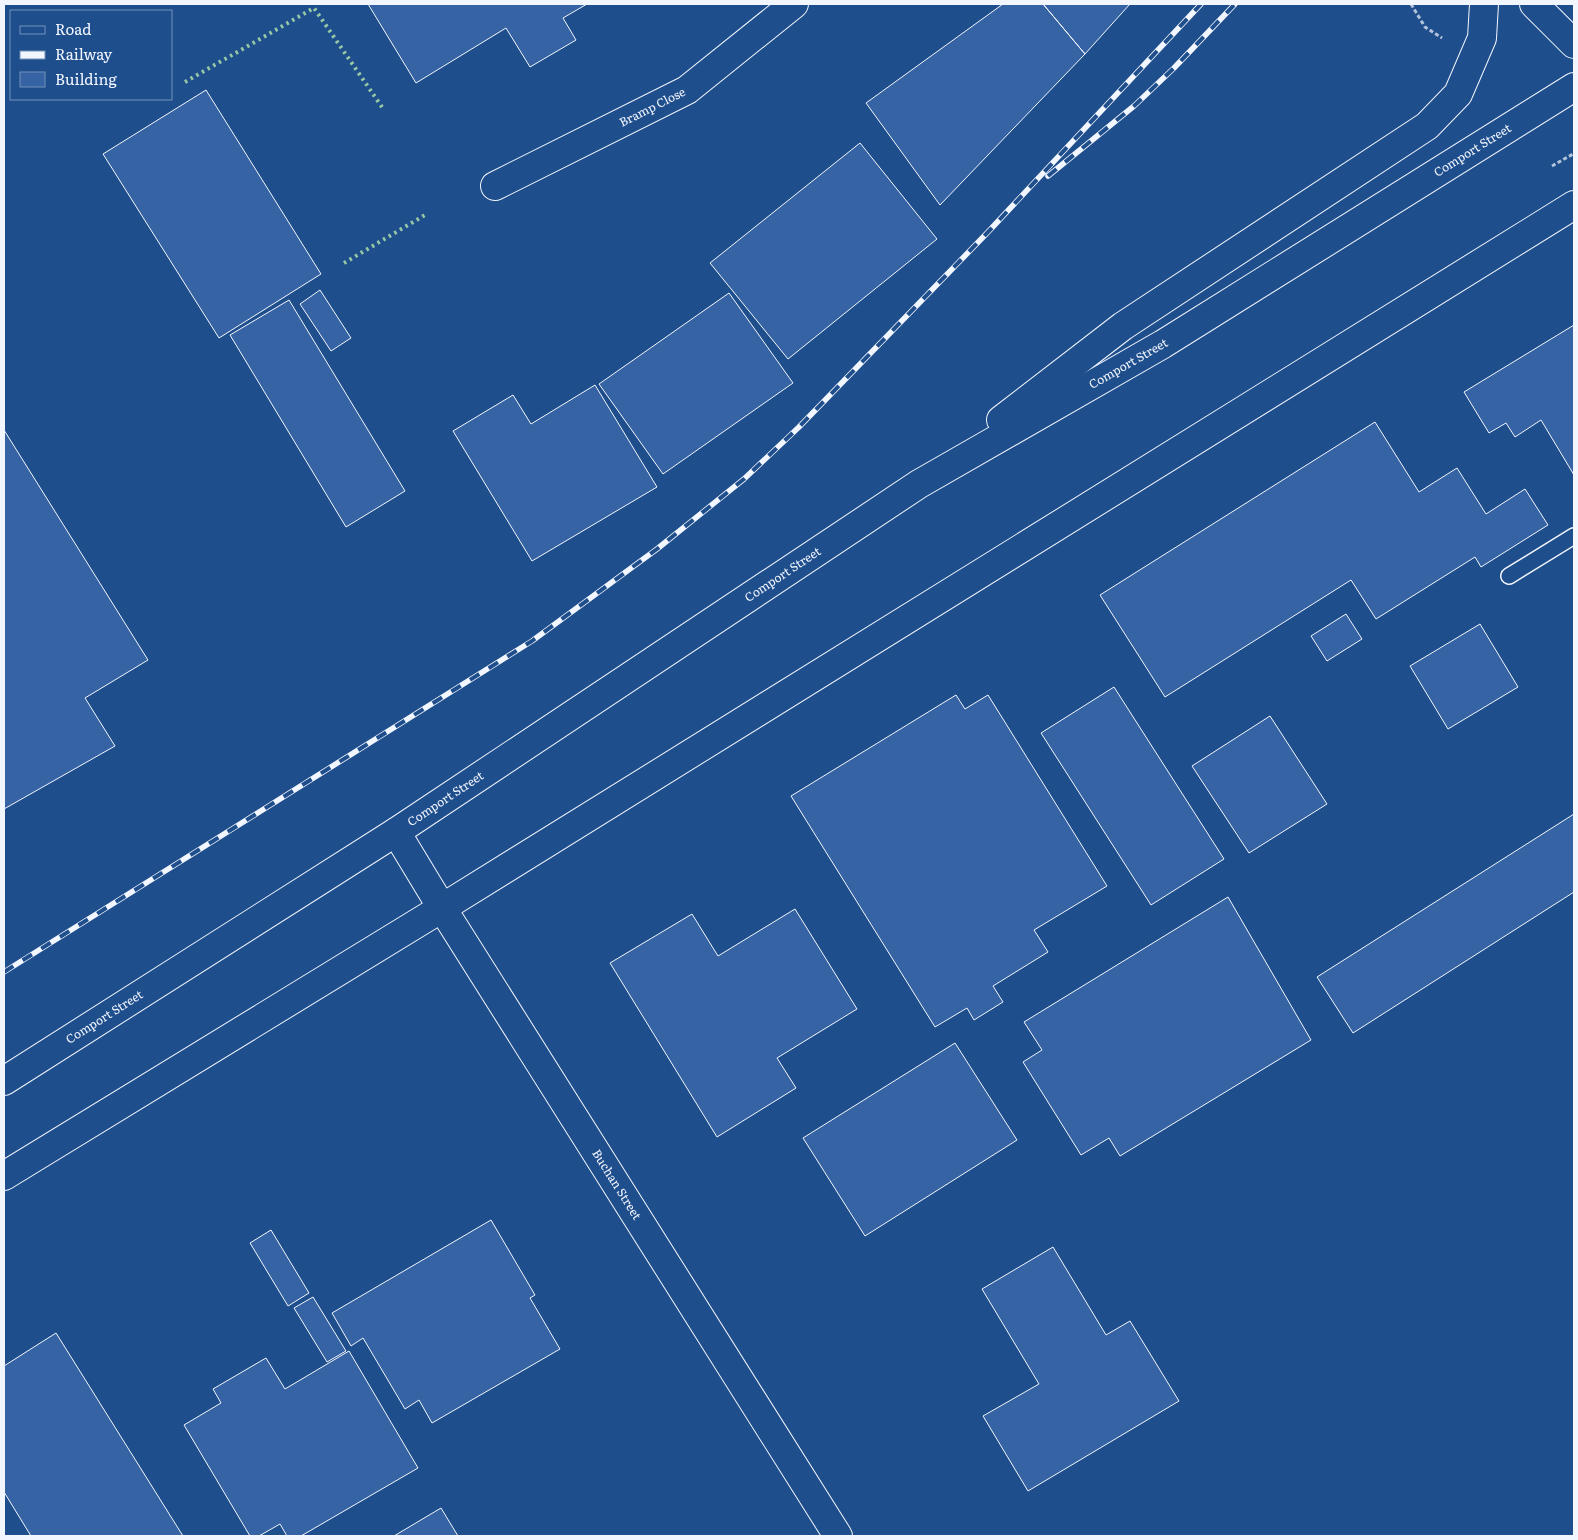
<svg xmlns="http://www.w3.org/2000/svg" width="1578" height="1540" font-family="Literata,serif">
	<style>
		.building { fill: #3563a3; stroke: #f2f6ff }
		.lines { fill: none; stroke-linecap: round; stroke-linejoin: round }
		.service-casing { stroke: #f2f6ff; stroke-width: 18 }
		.minor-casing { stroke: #f2f6ff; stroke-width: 30 }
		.tertiary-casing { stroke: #f2f6ff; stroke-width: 30 }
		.trunk-casing { stroke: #f2f6ff; stroke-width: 30 }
		.path { stroke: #b3c4dc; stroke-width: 3; stroke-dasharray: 4 2.5; stroke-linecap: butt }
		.service { stroke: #1f4e8c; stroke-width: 15 }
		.minor { stroke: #1f4e8c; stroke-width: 28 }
		.tertiary { stroke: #1f4e8c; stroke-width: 28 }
		.trunk { stroke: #1f4e8c; stroke-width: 28 }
		.rail-casing { stroke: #f2f6ff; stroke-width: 5.5 }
		.rail { stroke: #1f4e8c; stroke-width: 4; stroke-dasharray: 11; stroke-linecap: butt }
		.hedge { stroke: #97c8a6; stroke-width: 4; stroke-dasharray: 2.5 4; stroke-linecap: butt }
		.labels { text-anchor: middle; stroke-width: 4; stroke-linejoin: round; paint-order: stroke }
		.street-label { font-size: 12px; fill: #f2f6ff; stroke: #1f4e8c }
	</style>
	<rect width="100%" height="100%" fill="#1f4e8c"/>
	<path class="building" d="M368,4h219l-24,14 13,22 -46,27 -24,-39 -90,55z
		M1003,4h40l42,50 -145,151 -74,-102z
		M1043,4h87l-45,50z
		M206,90l115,184 -102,64 -116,-184z
		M860,143l77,96 -149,120 -78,-96z
		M320,290l31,48 -20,13 -31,-47z
		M729,293l64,90 -130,91 -64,-90z
		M289,300l116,191 -59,36 -116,-192z
		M1574,325v150l-33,-55 -26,17 -9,-14 -17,10 -25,-41z
		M595,385l62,102 -125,74 -79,-130 60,-36 18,29z
		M1375,422l44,70 38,-24 29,46 39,-25 23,36 -67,42 -6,-10 -99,62 -25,-39 -186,117 -65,-102z
		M4,430l144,230 -63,38 30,48 -111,63z
		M1346,614l16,25 -35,22 -16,-25z
		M1480,624l38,63 -70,42 -38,-63z
		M1114,687l110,172 -73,46 -110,-172z
		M956,695l9,14 23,-14 119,191 -73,44 14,22 -55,34 10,16 -29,18 -7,-12 -32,19 -144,-231z
		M1270,716l57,88 -78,49 -57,-87z
		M1574,814v78l-221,141 -36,-56z
		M1228,897l83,143 -191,116 -11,-18 -28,17 -58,-93 19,-12 -18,-28z
		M795,909l62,100 -80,49 19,30 -79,49 -107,-174 82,-49 26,42z
		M955,1043l62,97 -152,96 -62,-98z
		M491,1220l44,75 -5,3 30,51 -128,74 -13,-23 -14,9 -42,-71 -12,8 -19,-33z
		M271,1230l38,63 -21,13 -38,-63z
		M1053,1247l53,88 24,-14 49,80 -151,90 -45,-75 56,-32 -57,-95z
		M313,1297l33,54 -19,11 -33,-54z
		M56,1333l127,203h-152l-27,-44v-126z
		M349,1351l69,117 -117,68h-14l-7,-12 -21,12h-9l-66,-111 37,-22 -8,-14 53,-31 19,31z
		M441,1508l17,28h-64z"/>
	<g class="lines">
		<defs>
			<path id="service" d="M1509,576l65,-40"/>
			<g id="minor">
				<path id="s1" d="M495,186l192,-96 107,-86"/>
				<path id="s2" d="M396,832l46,76 396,628"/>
			</g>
			<path id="tertiary" d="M1534,4l40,40"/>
			<g id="trunk">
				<path d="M1001,420l122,-94 304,-200 31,-32 24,-56 2,-34"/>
				<path id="s3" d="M4,1081l392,-249 523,-348 244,-140 411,-257"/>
				<path d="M4,1176l438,-268 1132,-703"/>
			</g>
		</defs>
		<use href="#service" class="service-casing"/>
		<use href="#minor" class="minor-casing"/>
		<use href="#tertiary" class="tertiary-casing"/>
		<use href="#trunk" class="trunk-casing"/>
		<path class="path" d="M1411,4l14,23 17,11
			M1552,166l21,-12"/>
		<use href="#service" class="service"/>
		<use href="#minor" class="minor"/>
		<use href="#tertiary" class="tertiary"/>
		<use href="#trunk" class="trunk"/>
		<defs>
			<path id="rail" d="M1048,176l86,-70 40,-38 61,-64
				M4,972l528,-331 125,-92 87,-70 55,-52 189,-195 213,-228"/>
		</defs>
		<use href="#rail" class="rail-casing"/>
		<use href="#rail" class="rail"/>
		<path class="hedge" d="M185,82l129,-74 70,102
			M344,263l81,-48"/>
	</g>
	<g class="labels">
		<g class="street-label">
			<text dy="4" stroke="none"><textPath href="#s1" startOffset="176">Bramp Close</textPath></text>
			<text dy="4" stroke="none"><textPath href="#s3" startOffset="1739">Comport Street</textPath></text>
			<text dy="4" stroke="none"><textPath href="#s3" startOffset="1334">Comport Street</textPath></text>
			<text dy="4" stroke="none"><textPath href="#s3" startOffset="929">Comport Street</textPath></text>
			<text dy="4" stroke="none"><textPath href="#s3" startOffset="524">Comport Street</textPath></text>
			<text dy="4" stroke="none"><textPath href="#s3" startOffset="119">Comport Street</textPath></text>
			<text dy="4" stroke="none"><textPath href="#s2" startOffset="416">Buchan Street</textPath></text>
		</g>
	</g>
	<rect width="1578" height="1540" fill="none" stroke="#f2f6ff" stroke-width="10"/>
	<rect x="10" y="10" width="162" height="90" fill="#1f4e8c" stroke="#7391ba"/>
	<rect x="20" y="26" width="25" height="8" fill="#1f4e8c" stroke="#7391ba"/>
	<text x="55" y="35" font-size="15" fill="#f2f6ff">Road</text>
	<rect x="20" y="51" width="25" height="8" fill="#f2f6ff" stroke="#7391ba"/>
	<text x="55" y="60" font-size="15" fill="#f2f6ff">Railway</text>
	<rect x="20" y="72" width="25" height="15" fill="#3563a3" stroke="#7391ba"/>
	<text x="55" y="85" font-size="15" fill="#f2f6ff">Building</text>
</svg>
